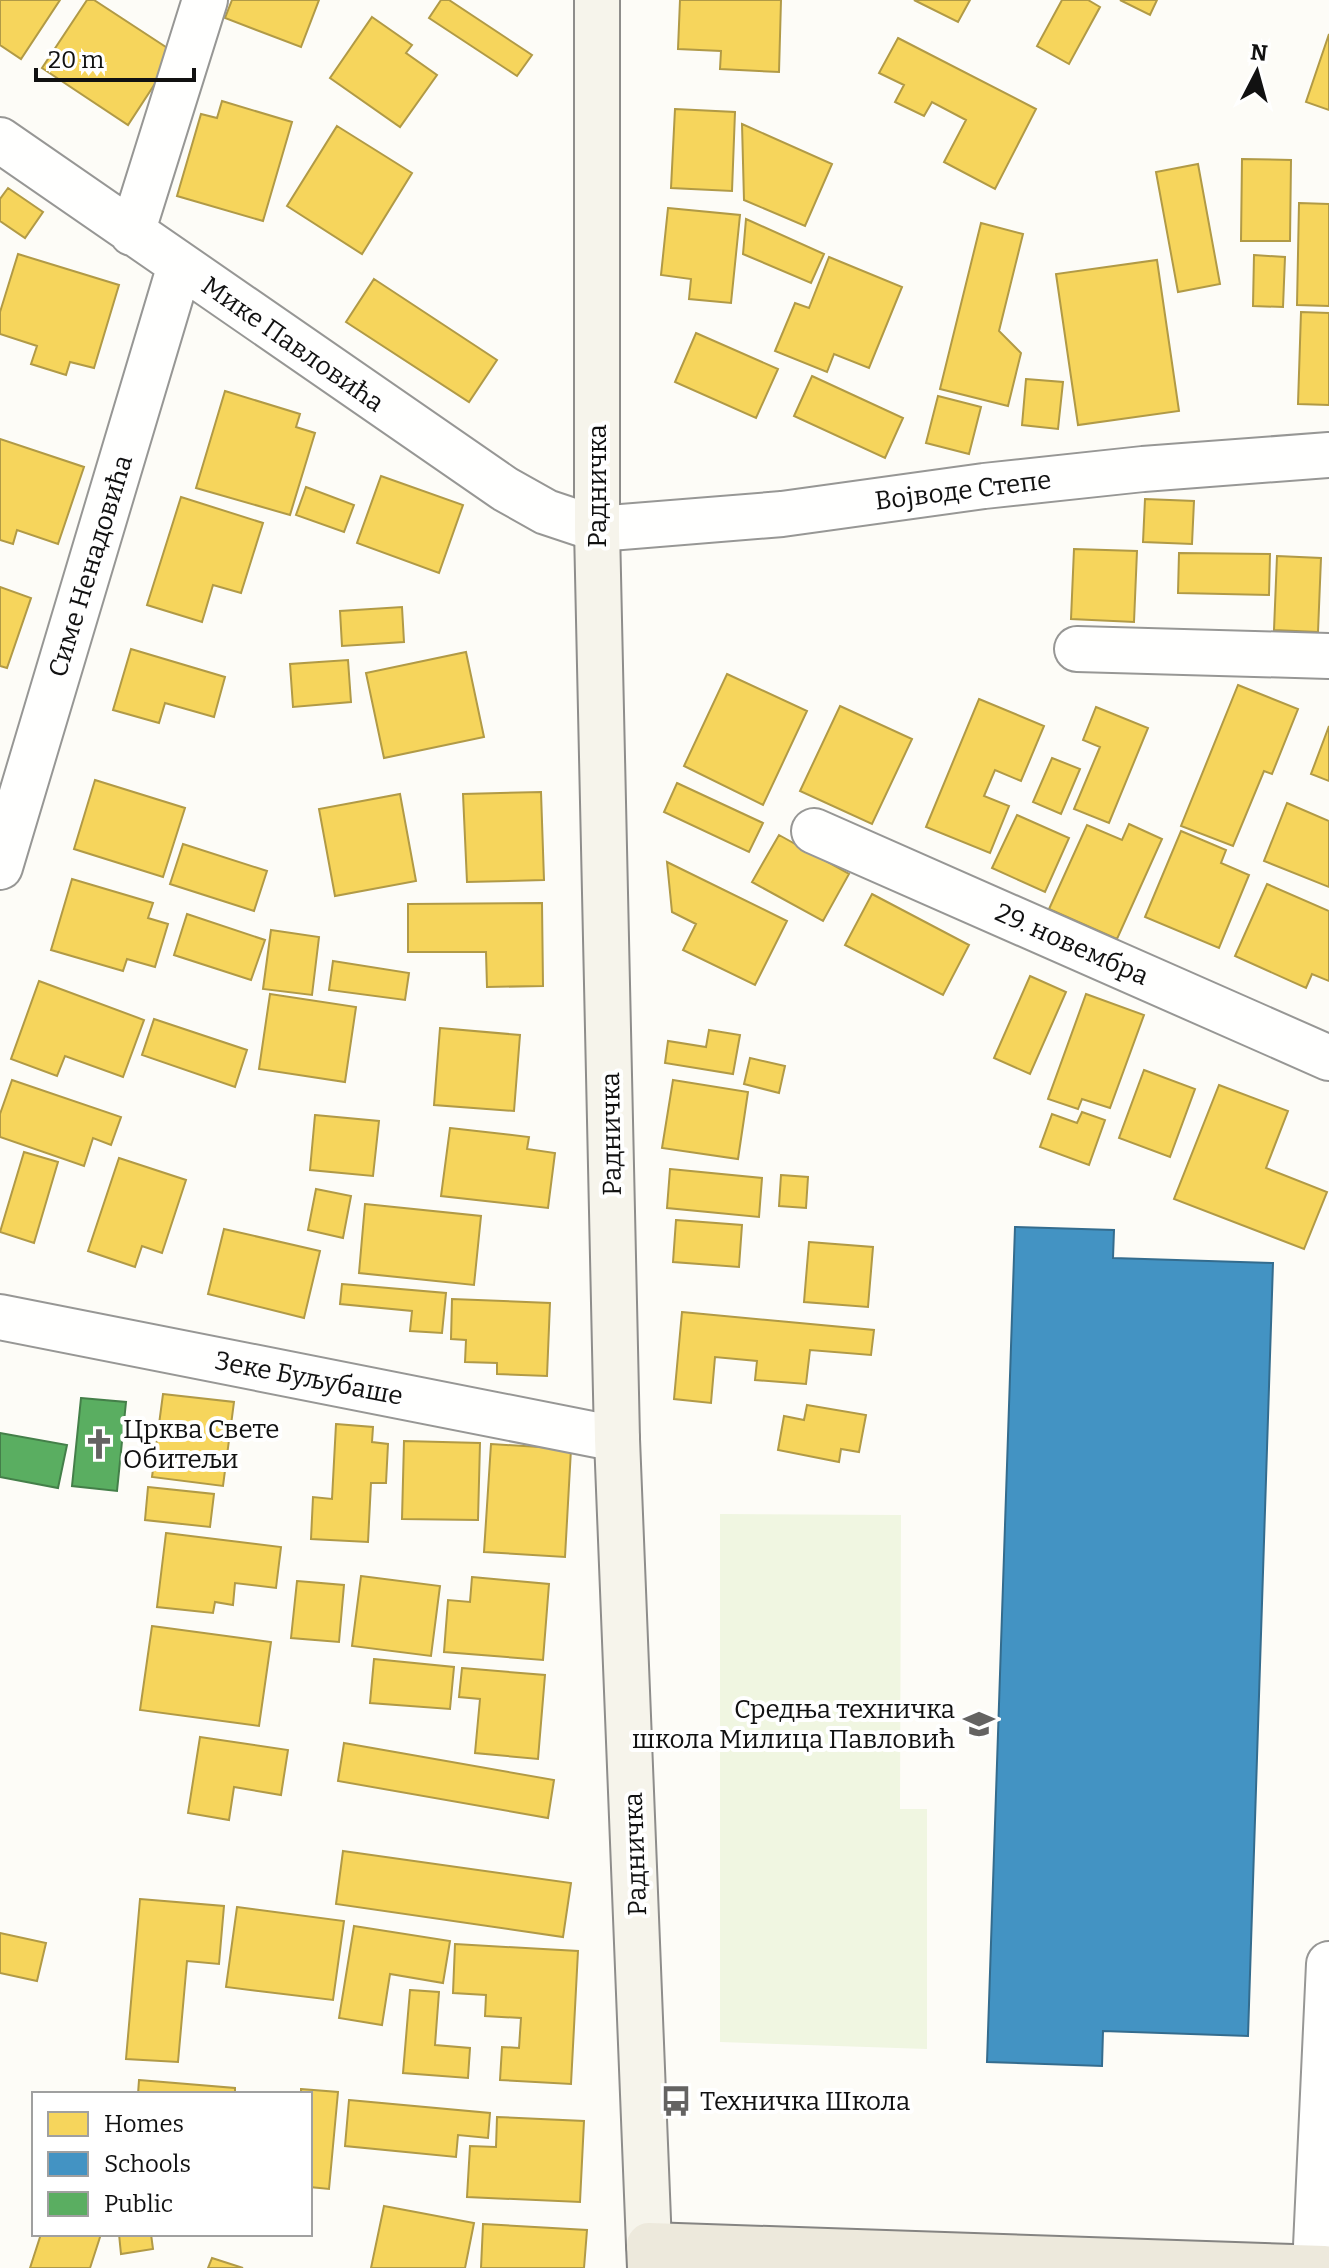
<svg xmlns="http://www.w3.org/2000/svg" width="1329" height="2268" font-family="Bitter,serif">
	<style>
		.pitch { fill: #f0f6e1 }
		.homes { fill: #f6d55c; stroke: #b19a46; stroke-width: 2 }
		.schools { fill: #4393c3; stroke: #346c8e; stroke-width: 2 }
		.public { fill: #5aae61; stroke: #447f49; stroke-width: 2 }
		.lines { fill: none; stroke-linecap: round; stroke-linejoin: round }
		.street-casing { stroke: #979795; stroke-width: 48 }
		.secondary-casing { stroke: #8e8d8b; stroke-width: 48 }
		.primary-casing { stroke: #858482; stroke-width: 48 }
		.street { stroke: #fffffe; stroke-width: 44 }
		.secondary { stroke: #f6f4eb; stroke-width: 44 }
		.primary { stroke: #ede9dc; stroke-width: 44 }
		.labels { text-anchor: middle; stroke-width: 8; stroke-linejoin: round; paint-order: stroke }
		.street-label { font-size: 26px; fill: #111; stroke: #fff }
		.poi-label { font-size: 26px; fill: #111; stroke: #fff; text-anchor: start }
	</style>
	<rect width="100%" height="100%" fill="#fdfcf7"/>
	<path class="pitch" d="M720,1514l181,1 -1,294h27v240l-207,-7z"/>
	<path class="homes" d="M0,0h60l-39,59 -21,-14z
		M87,0h7l81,53 -47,72 -86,-57z
		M232,0h87l-18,47 -76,-29z
		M441,0h8l83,55 -15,21 -88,-58z
		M680,0h101l-2,72 -59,-3 1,-18 -43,-2z
		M914,0h56l-12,22z
		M1062,0h26l12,7 -31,57 -32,-18z
		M1120,0h37l-7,15z
		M372,17l40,28 -6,8 31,22 -37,52 -70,-49z
		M1329,34v76l-23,-8z
		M898,38l138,71 -41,80 -51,-27 22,-42 -34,-18 -8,14 -29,-14 9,-17 -25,-12z
		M222,101l70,21 -29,99 -86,-25 24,-82 16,4z
		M675,109l60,3 -3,79 -61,-3z
		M742,124l90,40 -27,62 -61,-26z
		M337,126l75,47 -50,81 -75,-48z
		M1242,159l49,1 -1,81h-49z
		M1198,164l22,120 -42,8 -22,-120z
		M8,188l35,24 -18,26 -25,-17v-22z
		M1299,203l30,1v102l-32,-1z
		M668,208l72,7 -9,88 -42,-4 2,-20 -30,-4z
		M746,219l78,35 -13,29 -68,-29z
		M981,223l42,11 -24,97 22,22 -13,53 -68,-17z
		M18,254l101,31 -25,83 -24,-6 -4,13 -35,-11 6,-18 -37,-12v-22z
		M1254,255l31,2 -2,50 -30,-1z
		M829,257l73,30 -33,81 -35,-14 -7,18 -52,-21 20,-48 14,5z
		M1157,260l22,151 -101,14 -22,-151z
		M374,279l123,81 -28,42 -123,-80z
		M1301,312l28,1v92l-31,-1z
		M696,333l82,36 -22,49 -81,-36z
		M812,376l91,42 -18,40 -91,-42z
		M1026,379l37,3 -5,47 -36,-4z
		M225,391l75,23 -4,13 19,6 -25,82 -94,-27z
		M938,396l43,11 -12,47 -43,-11z
		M0,439l84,28 -26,77 -41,-14 -4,14 -13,-4z
		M381,476l82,29 -24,68 -82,-30z
		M306,487l48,18 -10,27 -48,-17z
		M181,497l82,26 -22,70 -28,-8 -11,37 -55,-17z
		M1145,499l49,2 -2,43 -49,-2z
		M1074,549l63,2 -3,71 -63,-3z
		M1179,553l91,1 -1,41 -91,-2z
		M1277,556l44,2 -3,74 -44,-2z
		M0,587l31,11 -24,70 -7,-2z
		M402,607l2,35 -62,4 -2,-35z
		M131,649l94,28 -11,40 -49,-14 -6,20 -46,-13z
		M466,652l18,85 -100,21 -18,-85z
		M348,660l3,42 -58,5 -3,-43z
		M727,674l80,37 -44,94 -79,-39z
		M1238,685l60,24 -26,65 -8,-3 -31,75 -52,-20z
		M979,699l65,27 -23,55 -26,-11 -11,26 25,10 -19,47 -64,-26z
		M840,706l72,33 -40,85 -72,-33z
		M1096,707l52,21 -39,95 -35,-14 26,-62 -17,-7z
		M1329,726v55l-18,-7z
		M1052,758l28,11 -19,45 -28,-12z
		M95,780l90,28 -22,69 -89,-28z
		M677,783l86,40 -14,29 -85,-40z
		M541,792l3,88 -77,2 -4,-88z
		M400,794l16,87 -81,15 -16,-87z
		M1287,803l42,18v66l-65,-26z
		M1017,815l52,23 -24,54 -53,-24z
		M1129,824l33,15 -45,100 -68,-30 38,-84 35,15z
		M1181,831l45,19 -5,13 28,12 -30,73 -74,-31z
		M779,835l70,39 -26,47 -71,-39z
		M183,844l84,27 -13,40 -84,-27z
		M667,862l120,59 -32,64 -72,-35 13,-26 -24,-12z
		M72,879l81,24 -5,15 20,6 -13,43 -28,-8 -4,12 -72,-21z
		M1267,884l62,27v70l-17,-7 -6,14 -71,-32z
		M872,894l97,51 -26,50 -98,-50z
		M542,903l1,83 -56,1 -1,-35h-78v-48z
		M187,914l78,26 -14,40 -77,-25z
		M271,930l48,7 -7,58 -49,-6z
		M333,961l76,12 -4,27 -76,-10z
		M1030,976l36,16 -36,82 -36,-16z
		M39,981l105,39 -21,57 -58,-21 -8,20 -46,-17z
		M270,994l86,13 -11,75 -86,-13z
		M1086,994l58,21 -34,93 -28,-9 -4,10 -30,-10z
		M154,1019l93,31 -12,37 -93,-32z
		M440,1028l80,7 -6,76 -80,-6z
		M709,1030l31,5 -7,39 -68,-11 3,-22 38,6z
		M750,1058l35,8 -6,27 -35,-9z
		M1144,1070l51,19 -25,68 -51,-19z
		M12,1080l109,37 -10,28 -18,-7 -9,28 -84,-29v-23z
		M673,1080l75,12 -10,67 -76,-11z
		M1219,1085l69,26 -22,57 61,24 -23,57 -130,-50z
		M1082,1112l23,8 -16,45 -49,-18 12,-33 25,9z
		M315,1115l64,6 -6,55 -63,-6z
		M450,1128l79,9 -2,12 28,4 -7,55 -107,-12z
		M24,1152l34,10 -24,81 -34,-11z
		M119,1158l67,22 -24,73 -20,-7 -7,21 -47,-16z
		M670,1169l92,9 -3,39 -92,-9z
		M781,1175l27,2 -2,31 -27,-2z
		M316,1189l35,7 -8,42 -35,-8z
		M365,1204l116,12 -7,69 -115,-12z
		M676,1220l66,5 -3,42 -66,-5z
		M224,1229l96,22 -16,67 -96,-24z
		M809,1242l64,5 -5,60 -64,-5z
		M342,1284l104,9 -4,40 -32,-2 2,-20 -72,-7z
		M452,1299l98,4 -3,73 -50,-2v-11l-32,-1 1,-22 -15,-1z
		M682,1312l192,18 -3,25 -61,-5 -4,34 -51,-4 2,-19 -42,-4 -4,46 -37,-4z
		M163,1394l71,8 -11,84 -71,-9z
		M807,1405l59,10 -7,37 -18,-3 -2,13 -61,-12 6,-34 20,4z
		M336,1424l37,3 -1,15 16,2 -2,39h-15l-3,59 -57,-3 2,-42 19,2z
		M404,1441l76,2 -2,77 -76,-1z
		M491,1444l80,5 -6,108 -81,-5z
		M148,1487l66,7 -4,33 -65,-7z
		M166,1533l115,14 -5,41 -41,-5 -2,22 -18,-3 -2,11 -56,-6z
		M361,1576l79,10 -9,70 -79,-10z
		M472,1577l77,7 -6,76 -99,-8 4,-52 22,2z
		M297,1581l47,4 -5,57 -48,-4z
		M152,1626l119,16 -12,84 -119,-16z
		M374,1659l80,8 -4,42 -80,-6z
		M462,1668l83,7 -7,84 -63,-6 5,-54 -21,-2z
		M200,1737l88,13 -7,45 -47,-8 -5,33 -41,-7z
		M344,1743l210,37 -6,38 -210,-37z
		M343,1851l228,32 -8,54 -227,-33z
		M140,1899l84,7 -5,58 -32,-3 -9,101 -52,-3z
		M237,1907l107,14 -11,79 -107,-13z
		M354,1926l96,15 -7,42 -53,-9 -8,51 -43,-7z
		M0,1933l46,10 -9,38 -37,-8z
		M455,1944l123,7 -7,133 -71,-4 2,-33 17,1 2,-30 -36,-2 1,-21 -33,-2z
		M410,1990l29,2 -4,53 35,3 -2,30 -65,-5z
		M139,2080l96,8v6h-97z
		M301,2089l37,3 -9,97 -19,-2v-93h-9z
		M349,2100l141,13 -2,25 -30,-3 -2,22 -111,-11z
		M497,2117l87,4 -4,81 -113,-5 3,-51 26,1z
		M384,2206l90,17 -9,45h-94z
		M483,2224l104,6 -3,38h-103z
		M41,2234h60l-11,34h-60z
		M119,2234h32l2,15 -32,5z
		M212,2258l31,10h-35z"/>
	<path class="schools" d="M1015,1227l99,3 -1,28 160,5 -25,773 -145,-5 -1,35 -115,-4z"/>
	<path class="public" d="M81,1398l45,4 -9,89 -45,-5z
		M0,1433l67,12 -9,43 -58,-11z"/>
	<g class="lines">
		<defs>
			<path id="street" d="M0,140l505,349 41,23 51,17 185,-15 202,-28 159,-17 186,-14
				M132,233l73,-233
				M1077,649l252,7
				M814,831l515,227
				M0,867l180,-602
				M0,1317l617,122
				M1315,2268l14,-304"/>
			<path id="secondary" d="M597,0v529l20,910 32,806"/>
			<path id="primary" d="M650,2268l-1,-23 675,23"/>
		</defs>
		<use href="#street" class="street-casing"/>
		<use href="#secondary" class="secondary-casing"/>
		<use href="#primary" class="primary-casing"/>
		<use href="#street" class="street"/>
		<use href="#secondary" class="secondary"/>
		<use href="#primary" class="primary"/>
	</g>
	<defs>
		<symbol id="church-bare" viewBox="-9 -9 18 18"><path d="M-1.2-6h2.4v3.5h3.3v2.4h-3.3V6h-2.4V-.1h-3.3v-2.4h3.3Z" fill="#646362" stroke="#fff" stroke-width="2.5" paint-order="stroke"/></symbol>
		<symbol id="school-bare" viewBox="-9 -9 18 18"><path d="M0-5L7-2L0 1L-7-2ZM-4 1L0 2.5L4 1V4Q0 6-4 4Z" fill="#646362" stroke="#fff" stroke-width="2.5" paint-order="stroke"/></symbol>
		<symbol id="bus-bare" viewBox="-9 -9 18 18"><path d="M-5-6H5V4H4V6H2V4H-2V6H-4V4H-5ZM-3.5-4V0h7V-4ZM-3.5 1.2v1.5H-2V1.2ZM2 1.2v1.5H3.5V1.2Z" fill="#646362" stroke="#fff" stroke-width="2.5" paint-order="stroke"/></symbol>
	</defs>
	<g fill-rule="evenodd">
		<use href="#church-bare" x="77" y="1422" width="44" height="44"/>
		<use href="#school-bare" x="957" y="1702" width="44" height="44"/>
		<use href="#bus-bare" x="654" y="2079" width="44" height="44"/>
	</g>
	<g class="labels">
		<g class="street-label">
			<text transform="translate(293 344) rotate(35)" y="9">Мике Павловића</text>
			<text transform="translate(597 486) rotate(-90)" y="9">Радничка</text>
			<text transform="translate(963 490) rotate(-7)" y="9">Војводе Степе</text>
			<text transform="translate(90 566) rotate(-73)" y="9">Симе Ненадовића</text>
			<text transform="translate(1072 944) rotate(24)" y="9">29. новембра</text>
			<text transform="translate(611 1134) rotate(-91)" y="9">Радничка</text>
			<text transform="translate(309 1378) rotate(11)" y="9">Зеке Буљубаше</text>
			<text transform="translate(635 1854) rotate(-92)" y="9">Радничка</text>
		</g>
		<g class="poi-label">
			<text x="123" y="1438">Црква Свете<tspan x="123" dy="30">Обитељи</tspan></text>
			<text x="955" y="1718" text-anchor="end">Средња техничка<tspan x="955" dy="30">школа Милица Павловић</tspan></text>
			<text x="700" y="2110">Техничка Школа</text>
		</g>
	</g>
	<rect x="32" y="2092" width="280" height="144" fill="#ffffff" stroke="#a0a0a0" stroke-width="2"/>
	<rect x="48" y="2112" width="40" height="24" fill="#f6d55c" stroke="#a0a0a0" stroke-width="2"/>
	<text x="104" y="2132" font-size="24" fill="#111111">Homes</text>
	<rect x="48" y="2152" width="40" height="24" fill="#4393c3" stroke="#a0a0a0" stroke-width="2"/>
	<text x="104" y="2172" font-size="24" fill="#111111">Schools</text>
	<rect x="48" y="2192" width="40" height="24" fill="#5aae61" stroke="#a0a0a0" stroke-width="2"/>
	<text x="104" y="2212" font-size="24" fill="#111111">Public</text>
	<g transform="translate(1257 72) rotate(6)" stroke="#ffffff" stroke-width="6" paint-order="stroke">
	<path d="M0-6L14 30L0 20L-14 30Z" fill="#111111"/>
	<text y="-12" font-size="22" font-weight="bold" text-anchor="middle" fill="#111111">N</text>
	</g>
	<path d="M36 68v12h158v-12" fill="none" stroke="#111111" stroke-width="4"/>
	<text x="48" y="68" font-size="24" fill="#111111" stroke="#ffffff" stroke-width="6" paint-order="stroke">20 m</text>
</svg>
